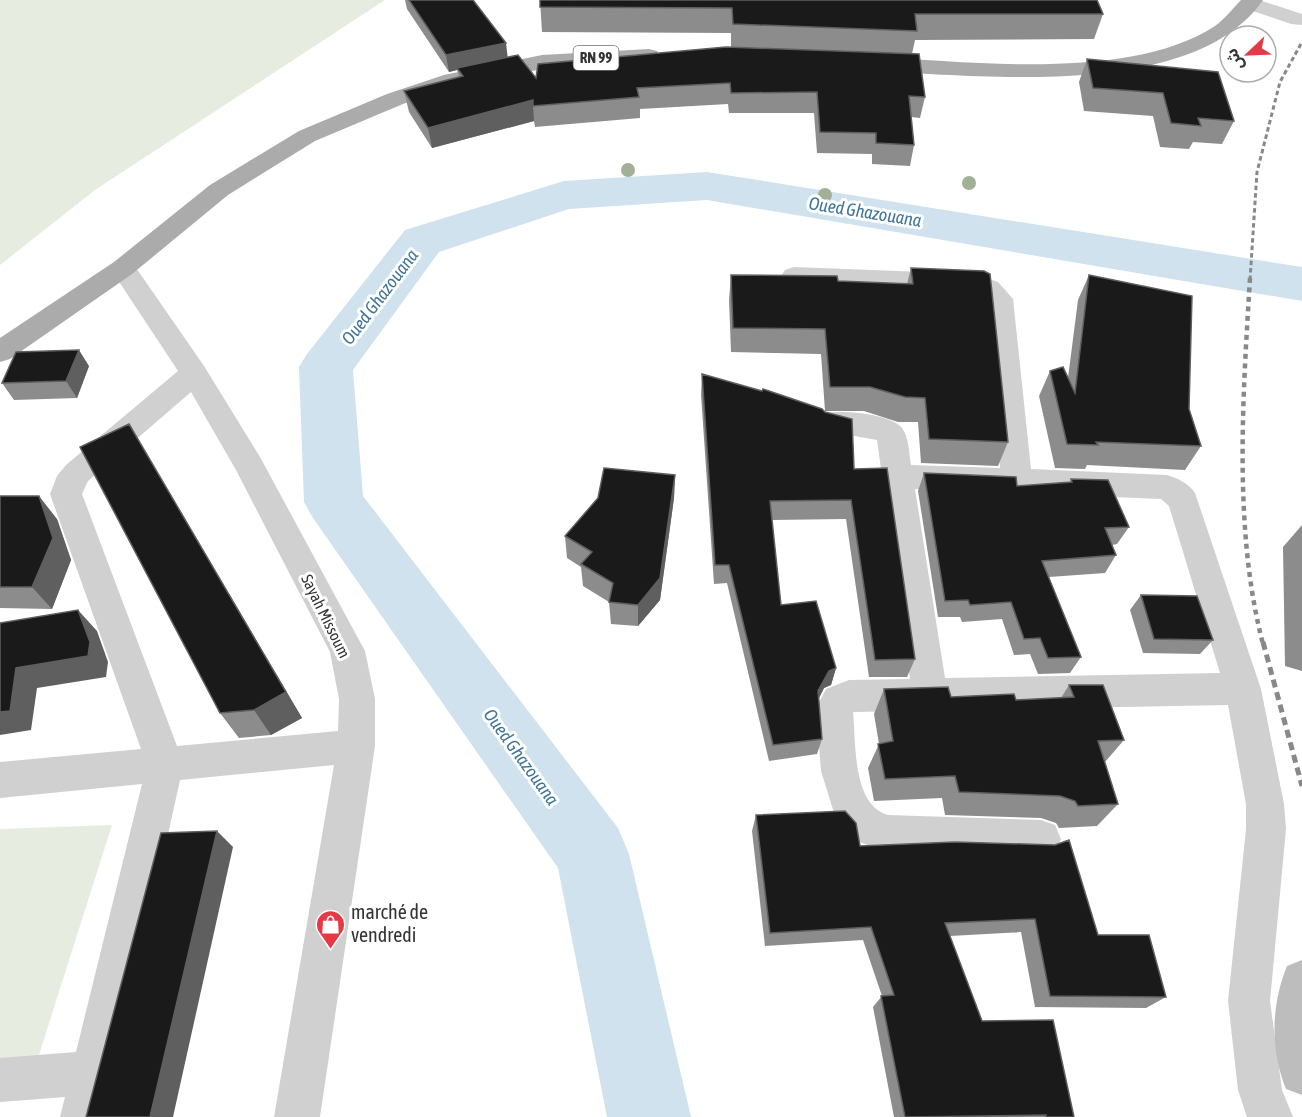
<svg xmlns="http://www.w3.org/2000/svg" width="1302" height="1117" font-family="'Asap Condensed','Noto Sans Arabic',sans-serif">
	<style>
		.green { fill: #e6ecdf }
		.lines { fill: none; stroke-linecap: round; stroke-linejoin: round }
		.river { fill: #cfe2ee; fill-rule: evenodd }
		.street { fill: #d0d0d0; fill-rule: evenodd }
		.secondary { fill: #bdbdbd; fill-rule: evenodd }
		.primary { fill: #ababab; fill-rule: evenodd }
		.rail-far2 { stroke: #888; stroke-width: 3; stroke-dasharray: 4.5 3; stroke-linecap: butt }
		.rail-far1 { stroke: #888; stroke-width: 4.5; stroke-dasharray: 5 4.5; stroke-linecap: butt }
		.rail { stroke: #888; stroke-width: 5; stroke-dasharray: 8 5; stroke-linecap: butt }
		.tree { fill: #a2b095 }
		.wall { fill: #8c8c8c }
		.shaded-wall { fill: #5f5f5f }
		.building { fill: #1a1a1a; stroke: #5f5f5f; stroke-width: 1.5 }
		.labels { text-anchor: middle; stroke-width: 6; stroke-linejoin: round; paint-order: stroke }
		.shield { fill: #fff; stroke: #707070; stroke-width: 1.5 }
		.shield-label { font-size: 15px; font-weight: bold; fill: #333 }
		.street-label { font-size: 16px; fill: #333; stroke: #fff }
		.water-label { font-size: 18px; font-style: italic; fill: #3f7597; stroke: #fff }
		.near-poi-label { font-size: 20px; fill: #333; stroke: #fff; text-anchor: start }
	</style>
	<rect width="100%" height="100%" fill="#fff"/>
	<path class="green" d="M0,0h385l-290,190 -95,75z
		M112,825l-74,233h-38v-229z"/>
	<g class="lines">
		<path class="river" d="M707,172l595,95v34l-595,-101 -138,9 -130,43 -86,118 10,126 255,332 11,26 62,263h-84l-49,-249 -245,-350 -9,-16 -5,-135 8,-13 98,-124 159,-49z"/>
		<path class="street" d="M1243,0h16l43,14v11l-11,-1 -47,-16 -3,-4z
			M123,259l9,3 72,104 56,91 99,183 6,11 10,48v47l-55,371h-46l60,-352 -154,15 -74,337h-46l5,-20 -65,5v-44l76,-6 66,-268 -142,14v-36l141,-13 -91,-255 7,-18 9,-11 112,-94 -68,-103 4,-6zM191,392l45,78 94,182 9,47 -1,32 -161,15 -95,-252 6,-13z
			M794,267l181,7 23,8 15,17 18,170 136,6c12,4 21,8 28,18l66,196 23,115 2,25 -16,172 12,89 11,27h-46l-9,-27 -10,-89 18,-172v-25l-18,-99 -375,7c3,30 -1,93 35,103l153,5 14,5 6,14 -6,14 -14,5 -153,-5 -36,-14 -10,-10 -7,-13 -14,-45 -5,-63 10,-19 23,-9 61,-1 -33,-239 -56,-10 -4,-8 4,-8c17,-5 69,-1 81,14 7,9 7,25 9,37l89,3 -15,-169 -11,-7 -180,-7 -9,-3 -4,-6 4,-6zM915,489l246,10 8,7 51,167 -275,5z"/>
		<path class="secondary" d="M1302,960v135l-16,-6c-16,-39 -15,-84 1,-123z"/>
		<path class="primary" d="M1241,0h22c-69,100 -280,76 -386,71l-8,-2 -3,-5 3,-5 8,-2c97,5 254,24 338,-31 10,-7 18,-18 26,-26z
			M649,49l8,2 3,5 -3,5 -115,8 -92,19 -47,16 -88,37 -87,54 -96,79 -122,85 -10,3v-24l114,-76 96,-77 89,-54 88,-37 57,-19 98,-20z"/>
		<path class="rail-far2" d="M1250,280l7,-108 23,-90 22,-40"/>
		<path class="rail-far1" d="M1250,278c-7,117 -17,252 13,366"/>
		<path class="rail" d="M1263,642l39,144"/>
	</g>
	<g class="tree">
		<circle cx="628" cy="170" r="7"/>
		<circle cx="969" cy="183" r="7"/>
		<circle cx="825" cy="195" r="7"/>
	</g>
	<path class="wall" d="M405,0h68l35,57 28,21 195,-31v-14l-189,-1 -2,-32 563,14 -9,25 -179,1 -3,14 13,43 -5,21 -9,-1 3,28 -4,21 -38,-2v-10l-55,-1 -3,-40h-85l-1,-9 -88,5v9l-105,9 -1,-6 -102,27 -23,-36 -5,-21 55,-14 -2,-7 -8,2 -42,-63z
		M1087,59l147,62 -12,23 -29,-2 -4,7 -29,-2 -7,-31 -69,-5 -5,-29z
		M911,268l97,174 -10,24 -77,-3 -3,-41h-20l-34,-11h-39l-4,-57 -90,-2 -2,-52 2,-25 107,6 69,3z
		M1089,275l100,134 12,37 -16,24 -98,-5 -2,4 -30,-1 -16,-72 11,-25 18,7 10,-78z
		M89,366l-12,32 -63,2 -12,-17z
		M702,374l152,95 61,190 -8,18h-38l-23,-158 -74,1 9,85 55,63 -5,17 -7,3 -5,10 3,41 -5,15 -48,7 -42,-178 -13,1 -13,-189z
		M129,424l173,294 -31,17 -32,3 -19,-25z
		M924,473l93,13 53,-4 1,-3 58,48 -12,17 -5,1 4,10 -11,18 -56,4 32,80 -11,16 -32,1 -8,-20 -16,1 -12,-36 -40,3 -2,-5h-22l-20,-126z
		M675,475l-1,23 -14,102 -22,26 -27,-2 -2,-22 -26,-16 -2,-19 -14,-9 -2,-22z
		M0,496l57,23 14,41 -19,49 -52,-1z
		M1302,525v146l-17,-5 -2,-119z
		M1141,595l72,45 -13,14 -57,-1 -13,-43z
		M1069,685l55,55 -19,22 13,42 -21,22 -38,2 -3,-5 -15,-5 -96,-3 -3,-17 -68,3 -6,-33 11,-24 -5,-30 10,-25 67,8 65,3 45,-2z
		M756,815l104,31 238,89 68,62 -20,11 -111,-1 -14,-75 -71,4 32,85 92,96h-180l-21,-110 9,-11 -19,-56 -98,6 -13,-115z"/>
	<path class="shaded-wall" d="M506,43l2,17 -51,8v2l-8,2 -3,-17z
		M533,100v6l1,15 -102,27 -4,-20z
		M79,350l10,16 -12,32 -11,-17z
		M129,424l173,294 -31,17 -17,-25z
		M675,475l-1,23 -14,102 -22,26v-21z
		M39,496l18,23 14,41 -19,49 -20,-22z
		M78,610l19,21 11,31 -2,15 -69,11 -6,42 -31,5v-23l16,-44z
		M836,668l-5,17 -7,3 -10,20 4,-17 11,-20z
		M217,831l16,16 -60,270h-23z"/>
	<path class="building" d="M409,0h64l33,43 -60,12z
		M540,0h557l6,14h-188l2,17 -184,-7 -1,-16 -192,-1z
		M726,47l193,7 6,43 -16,-1 5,49 -38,-2v-10l-56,-1 -3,-40 -86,1 -1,-10 -93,5 2,9 -106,9v-6l-105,28 -24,-37 59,-15 -6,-8 61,-13 18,23 2,-14z
		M1087,59l131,13 16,49 -36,-3 3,8 -30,-3 -8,-30 -70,-5z
		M911,268l73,3 6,3 18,168 -79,-3 -4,-41 -20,-1 -35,-10h-40l-5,-58 -92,-1 -2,-53 106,1 1,5 75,3z
		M1089,275l103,21 -3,113 12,37 -105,-4 2,3 -31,-1 -17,-73 13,-4 12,26z
		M79,350l-13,31 -64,2 14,-31z
		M702,374l60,17 1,-2 59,20 3,3 27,7 2,50 33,-1 28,191 -40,1 -24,-160 -81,1 11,104 35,-4 20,67 -7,3 -11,20 4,48 -49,6 -44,-180h-14z
		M129,424l157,268 -32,18 -34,3 -140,-266z
		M604,468l71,7 -15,103 -22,27 -29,-3 4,-19 -32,-19 11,-12 -27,-16 33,-38z
		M924,473l92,4 1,9 55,-4 -1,-3 37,1 21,47 -24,1 11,27 -74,6 39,96 -33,1 -8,-20 -16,1 -13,-37 -41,3 -2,-5 -23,1z
		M0,496h39l14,42 -21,49h-32z
		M1141,595l56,1 16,44 -59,-1z
		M78,610l12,32 -2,14 -72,12 -6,43 -10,1v-89z
		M1069,685h34l21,55 -26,1 20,63 -40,2 -3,-5 -15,-5 -101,-4 -4,-16 -70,3 -7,-35 15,-3 -9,-52 64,-2 3,10 63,-3 2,6 58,-3z
		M845,811l11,12 4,23 95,-4 100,3 14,-5 29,95h51l17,62 -116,-1 -15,-77 -90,4 37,98 71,-1 21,97h-28v-2l-141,2 -24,-121 13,-1 -23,-68 -101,6 -14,-118z
		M217,831l-67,286h-64l75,-284z"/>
	<defs>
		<symbol id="shop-pin" viewBox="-11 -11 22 30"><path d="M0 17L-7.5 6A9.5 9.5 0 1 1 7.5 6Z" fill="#e63946" stroke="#fff"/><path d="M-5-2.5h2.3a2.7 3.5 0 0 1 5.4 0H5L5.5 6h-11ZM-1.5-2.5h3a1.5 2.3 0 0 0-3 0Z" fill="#fff"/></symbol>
	</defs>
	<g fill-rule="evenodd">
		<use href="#shop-pin" x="314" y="908" width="33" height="45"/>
	</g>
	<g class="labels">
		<rect class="shield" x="573.5" y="46" width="45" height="24" rx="4.5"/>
		<g class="shield-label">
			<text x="596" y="63">RN 99</text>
		</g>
		<g class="street-label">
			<text transform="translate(326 616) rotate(64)" y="6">Sayah Missoum</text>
		</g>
		<g class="water-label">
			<text transform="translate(865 212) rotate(9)" y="6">Oued Ghazouana</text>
			<text transform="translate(380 297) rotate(-53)" y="6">Oued Ghazouana</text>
			<text transform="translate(521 757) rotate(54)" y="6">Oued Ghazouana</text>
		</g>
		<g class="near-poi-label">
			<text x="351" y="919">marché de<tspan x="351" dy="23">vendredi</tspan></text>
		</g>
	</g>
	<g transform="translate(1248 54) rotate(247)"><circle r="28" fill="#ffffff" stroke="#adadad" stroke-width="1.5"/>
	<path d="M0-4.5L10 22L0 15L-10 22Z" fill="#e63946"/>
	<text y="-9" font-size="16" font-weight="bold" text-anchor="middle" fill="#333333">ش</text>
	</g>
</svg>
